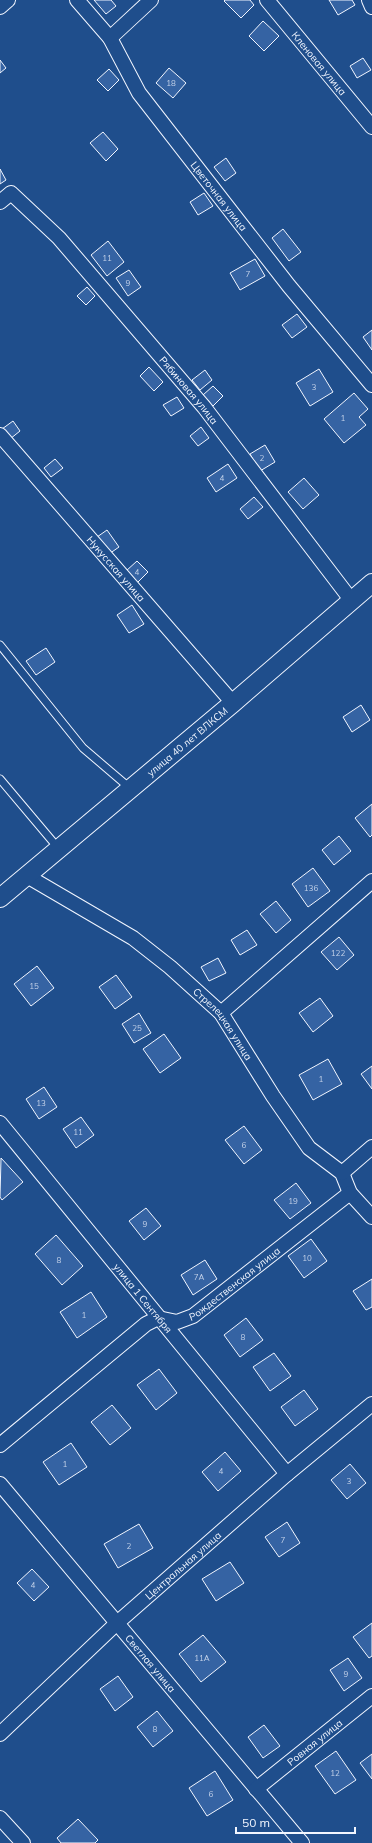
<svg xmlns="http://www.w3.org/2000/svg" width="372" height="1843" font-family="Mulish,sans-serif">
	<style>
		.building { fill: #3563a3; stroke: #f2f6ff }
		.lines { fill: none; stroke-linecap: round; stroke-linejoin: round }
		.service-casing { stroke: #f2f6ff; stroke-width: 9 }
		.minor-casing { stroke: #f2f6ff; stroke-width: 16 }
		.tertiary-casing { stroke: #f2f6ff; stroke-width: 20 }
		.service { stroke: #1f4e8c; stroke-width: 7 }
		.minor { stroke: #1f4e8c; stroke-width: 14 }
		.tertiary { stroke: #1f4e8c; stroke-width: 18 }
		.labels { text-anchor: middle; stroke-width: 3; stroke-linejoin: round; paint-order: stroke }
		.number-label { font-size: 8px; fill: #c3d1e8 }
		.street-label { font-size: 10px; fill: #f2f6ff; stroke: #1f4e8c }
	</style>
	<rect width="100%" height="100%" fill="#1f4e8c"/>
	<path class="building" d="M94,0h17l5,6 -10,8z
		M225,0h25l4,5 -13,13 -17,-17z
		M329,0h23l3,5 -17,10z
		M263,21l16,15 -15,15 -15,-15z
		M363,58l8,12 -14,8 -7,-12z
		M0,60l6,8 -6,5z
		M169,68l17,15 -13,15 -17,-15z
		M109,69l10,11 -11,11 -11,-11z
		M103,132l15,17 -12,12 -16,-18z
		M226,158l10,15 -11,8 -11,-14z
		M0,169l6,11 -6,4z
		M204,193l9,13 -15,9 -8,-13z
		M283,229l18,23 -12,9 -17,-23z
		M108,241l16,21 -17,14 -16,-21z
		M255,259l10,17 -25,14 -10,-17z
		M129,270l12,17 -13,9 -12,-18z
		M87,287l8,9 -9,9 -9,-9z
		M297,314l10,13 -15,11 -10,-13z
		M372,330v20l-9,-13z
		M149,367l14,15 -9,9 -14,-15z
		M319,369l14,23 -23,14 -14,-23z
		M205,370l7,10 -12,10 -8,-10z
		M213,386l10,10 -10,10 -10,-11z
		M354,393l14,16 -9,8 7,8 -22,18 -20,-24z
		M177,397l7,11 -13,8 -8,-11z
		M13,421l7,10 -10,8 -8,-10z
		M201,427l8,11 -11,8 -8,-10z
		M265,445l10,17 -15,9 -10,-17z
		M55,459l8,9 -12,9 -7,-9z
		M228,464l9,14 -21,14 -9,-14z
		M304,478l15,17 -16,14 -15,-17z
		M254,497l9,10 -15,12 -8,-10z
		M107,530l12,17 -10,7 -12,-17z
		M137,561l11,11 -11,11 -11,-12z
		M132,605l12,19 -15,9 -12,-18z
		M46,648l9,14 -19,13 -10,-14z
		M361,705l9,15 -18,12 -9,-15z
		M372,804v31l-2,2 -15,-19z
		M339,836l12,15 -17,14 -12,-15z
		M313,868l17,23 -22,16 -16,-23z
		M276,901l15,19 -15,13 -16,-19z
		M247,930l10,15 -17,10 -9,-15z
		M339,937l15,18 -17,15 -16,-18z
		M218,958l8,15 -17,8 -8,-14z
		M37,966l17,22 -23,18 -17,-22z
		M116,975l16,22 -17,12 -16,-22z
		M320,998l13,18 -20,16 -14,-19z
		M139,1013l12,20 -17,10 -12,-19z
		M164,1034l17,24 -21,15 -17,-24z
		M328,1059l14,25 -29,16 -14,-25z
		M372,1066v23l-11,-15z
		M44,1087l13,20 -18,12 -13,-20z
		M81,1117l13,18 -18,13 -13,-19z
		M244,1126l18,24 -18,14 -19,-24z
		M1,1158l22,24 -21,18 -2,-3z
		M296,1183l15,20 -21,16 -16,-19z
		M146,1208l15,18 -17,14 -15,-19z
		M56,1235l27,31 -21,19 -27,-31z
		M311,1239l16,22 -23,17 -16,-22z
		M205,1260l12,19 -24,16 -12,-20z
		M372,1279v28l-6,3 -13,-19z
		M91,1292l16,25 -30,21 -17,-26z
		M246,1318l17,22 -23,17 -16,-22z
		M274,1353l17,23 -21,15 -17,-24z
		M159,1369l18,24 -21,17 -19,-25z
		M304,1390l14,19 -23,17 -14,-19z
		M112,1405l19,23 -21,17 -19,-23z
		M71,1443l16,24 -28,18 -16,-23z
		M225,1452l16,19 -23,20 -16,-19z
		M350,1464l16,19 -19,16 -16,-19z
		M287,1522l13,21 -21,14 -14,-20z
		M139,1524l14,24 -35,20 -14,-24z
		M230,1562l14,21 -28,18 -14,-22z
		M32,1569l17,18 -15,14 -17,-18z
		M372,1623v33l-3,2 -16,-21z
		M203,1635l23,27 -25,20 -22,-28z
		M348,1658l14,20 -18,13 -14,-21z
		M118,1676l15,21 -18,14 -15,-22z
		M157,1711l16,20 -20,16 -16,-20z
		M264,1725l16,21 -17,12 -15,-21z
		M336,1751l20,29 -21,14 -20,-28z
		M372,1754v25l-12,-16z
		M215,1771l18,29 -26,16 -18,-28z
		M78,1819l20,21 -3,3h-34l-4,-5z"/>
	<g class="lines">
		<defs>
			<path id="service" d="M0,645l83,103 48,41
				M0,779l59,70"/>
			<g id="minor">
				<path id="s1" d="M77,0l33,38 29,55 150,193 83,99"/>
				<path id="s2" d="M267,0l105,127"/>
				<path d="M369,0l3,7"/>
				<path d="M0,7l8,-7"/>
				<path d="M110,38l41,-38"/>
				<path id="s3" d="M0,202l11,-9 48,45 145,169 148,194"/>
				<path id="s4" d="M0,435l233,268"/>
				<path id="s5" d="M27,876l106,62 37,29 51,46 52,83 36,52 33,25 8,20 22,24"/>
				<path d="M221,1013l151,-132"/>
				<path id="s6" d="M0,1123l287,351"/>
				<path d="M342,1173l30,-26"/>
				<path id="s7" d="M0,1445l146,-121 12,-6 19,4 16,-6 157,-123"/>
				<path id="s8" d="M0,1484l302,359"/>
				<path id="s9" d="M0,1734l117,-111 170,-149 85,-70"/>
				<path id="s10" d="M256,1789l116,-93"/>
				<path d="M0,1818l23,25"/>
			</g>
			<g id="tertiary">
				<path id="s11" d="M0,898l233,-195 139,-120"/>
			</g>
		</defs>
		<use href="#service" class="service-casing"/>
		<use href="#minor" class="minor-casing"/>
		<use href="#tertiary" class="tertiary-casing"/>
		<use href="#service" class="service"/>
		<use href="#minor" class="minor"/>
		<use href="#tertiary" class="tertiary"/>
	</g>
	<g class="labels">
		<g class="number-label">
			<text x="171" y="86">18</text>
			<text x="107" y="261">11</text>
			<text x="248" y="277">7</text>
			<text x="128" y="286">9</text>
			<text x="314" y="390">3</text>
			<text x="343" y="421">1</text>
			<text x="262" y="461">2</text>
			<text x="222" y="481">4</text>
			<text x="137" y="575">4</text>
			<text x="311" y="891">136</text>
			<text x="338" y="956">122</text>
			<text x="34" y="989">15</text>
			<text x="137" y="1031">25</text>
			<text x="321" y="1082">1</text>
			<text x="41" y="1106">13</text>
			<text x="78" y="1135">11</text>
			<text x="244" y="1148">6</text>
			<text x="293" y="1204">19</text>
			<text x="145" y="1227">9</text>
			<text x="307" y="1261">10</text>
			<text x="59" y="1263">8</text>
			<text x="199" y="1280">7А</text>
			<text x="84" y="1318">1</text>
			<text x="243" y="1340">8</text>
			<text x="65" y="1467">1</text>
			<text x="221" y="1474">4</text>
			<text x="349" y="1484">3</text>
			<text x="283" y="1543">7</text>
			<text x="129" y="1549">2</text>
			<text x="33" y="1588">4</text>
			<text x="202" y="1661">11А</text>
			<text x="346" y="1677">9</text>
			<text x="155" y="1732">8</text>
			<text x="335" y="1776">12</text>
			<text x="211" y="1797">6</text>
		</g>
		<g class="street-label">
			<text dy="4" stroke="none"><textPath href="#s2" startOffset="82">Кленовая улица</textPath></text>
			<text dy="4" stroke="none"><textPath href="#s1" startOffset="243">Цветочная улица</textPath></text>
			<text dy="4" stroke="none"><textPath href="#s3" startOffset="280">Рябиновая улица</textPath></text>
			<text dy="4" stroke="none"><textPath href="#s4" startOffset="177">Нукусская улица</textPath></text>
			<text dy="4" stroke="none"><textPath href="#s11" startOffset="244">улица 40 лет ВЛКСМ</textPath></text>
			<text dy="4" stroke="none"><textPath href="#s5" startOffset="248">Стрелецкая улица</textPath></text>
			<text dy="4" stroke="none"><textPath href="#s7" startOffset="292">Рождественская улица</textPath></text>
			<text dy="4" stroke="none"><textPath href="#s6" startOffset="226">улица 1 Сентября</textPath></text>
			<text dy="4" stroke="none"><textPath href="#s9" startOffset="249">Центральная улица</textPath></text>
			<text dy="4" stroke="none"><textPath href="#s8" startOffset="234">Светлая улица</textPath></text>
			<text dy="4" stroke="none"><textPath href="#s10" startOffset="75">Ровная улица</textPath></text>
		</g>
	</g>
	<path d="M236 1827v6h119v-6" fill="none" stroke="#f2f6ff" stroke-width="2"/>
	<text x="242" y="1827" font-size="12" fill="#f2f6ff" stroke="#1f4e8c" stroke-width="3" paint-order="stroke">50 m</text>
</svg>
